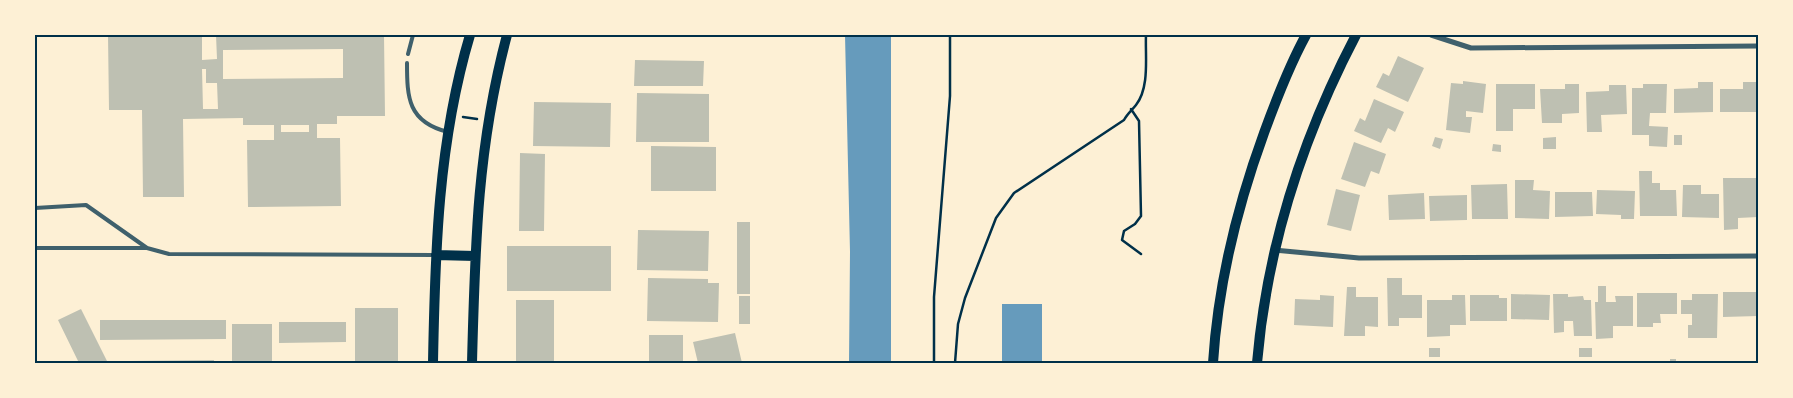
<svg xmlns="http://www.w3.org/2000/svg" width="1793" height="398" font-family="Signika,sans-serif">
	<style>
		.water { fill: #669bbc }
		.building { fill: #bec0b2; fill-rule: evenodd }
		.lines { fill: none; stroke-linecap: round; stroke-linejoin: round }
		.path { stroke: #003049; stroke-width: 2.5 }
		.service { stroke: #3f606c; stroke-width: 4 }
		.minor { stroke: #3f606c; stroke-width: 5 }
		.secondary { stroke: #003049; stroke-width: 10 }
		.neatline { fill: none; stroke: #003049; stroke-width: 2 }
	</style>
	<rect width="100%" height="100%" fill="#fdf0d5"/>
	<path class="water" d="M845,35h46v328h-42l1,-111z
		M1042,304v59h-40v-59z"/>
	<path class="building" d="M108,35h94v25l15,-1 -1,-24h168l1,81h-48v8h-20v14h23l1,68 -93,1 -1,-67h27v-15h-31v-7l-60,1 1,78h-41l-1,-87h-33zM343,49v29l-120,1v-29zM202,69h4v14h11l1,26h-15zM281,125h28v7h-28z
		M1398,56l26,12 -16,34 -32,-15 7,-14 6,3z
		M635,60l69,1 -1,25h-69z
		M1463,81l23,3 -3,29 -17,-2v6h6l-2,16 -24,-3 5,-47 12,1z
		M1698,82h15v30l-39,1v-24l24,-1z
		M1743,82h14v30h-37v-23h23z
		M1496,84h39v25h-22v22h-17z
		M1565,84h14v29l-17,1v9h-20l-2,-34h25z
		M1643,84h24l-1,29h-16l-1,13 19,1 -1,20 -18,-1v-11h-17v-47h11z
		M1609,85h17l1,29 -26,1 1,17h-15l-1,-40 23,-1z
		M637,93l72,1v48h-73z
		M1374,99l30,13 -9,20 -7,-4 -7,15 -27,-12 6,-13 5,3z
		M534,102l77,1 -1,44 -77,-1z
		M1674,135h8v10h-8z
		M1435,137l8,2 -3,10 -8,-3z
		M1556,137v12h-13v-11z
		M1354,142l32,12 -7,20 -8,-3 -6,16 -24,-8z
		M1493,144l8,1v7l-9,-1z
		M651,146l65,1v44h-65z
		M520,153l25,1 -1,77h-25z
		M1639,171h13v12h8v7h16l1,26h-37z
		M1723,178h34l1,39 -20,1v11l-14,1z
		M1515,180h19l-1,10 17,1 -1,28 -34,-1z
		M1507,184l1,35h-36l-1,-34z
		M1683,185h18v9h18v24l-37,-1z
		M1336,189l24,6 -9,36 -24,-6z
		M1597,190l38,1 -1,28h-13v-4l-25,-1z
		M1555,192h37l1,24 -38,1z
		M1424,193l1,26 -36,1 -1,-25z
		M1467,195v25l-37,1 -1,-25z
		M737,222h13v72h-13z
		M638,230l71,1 -1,40 -71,-1z
		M507,246h104v45h-104z
		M648,278l60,1v4h11l-1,39 -71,-1z
		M1387,278h15v17h20v23h-23v8h-11z
		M1598,286h8v16h10l-1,-6h18v30h-20v12l-17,1 -1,-37h3z
		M1347,287h9v10h22v30l-13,-1v10h-21z
		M1723,292h35v24l-35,1z
		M1637,293h40v21h-17l1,9h-8v4h-16z
		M1511,294l39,1 -1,25 -38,-1z
		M1553,294h15v3l15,-1 1,4h7l1,36h-18l-1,-15h-9v11l-10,1z
		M1692,294h26l-1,44h-29v-13h4v-11h-11v-14h11z
		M1320,295l14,1 -1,31 -39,-2 1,-26 25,1z
		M1452,295h13l1,30h-16v11l-23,1v-37h25z
		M1470,295h29v3h8v23h-37z
		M739,296h11v28h-11z
		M516,300h38v63h-38z
		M355,308h43v55h-43z
		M81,309l27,54h-29l-21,-43z
		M100,320h126v19l-126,1z
		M279,322h67v20l-67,1z
		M232,324h40v39h-40z
		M735,333l7,30h-44l-5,-21z
		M649,335h34v28h-34z
		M1429,348h11v9h-11z
		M1579,348h13v9h-13z
		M1670,359h6v4h-6z
		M214,360v3h-85v-2z
		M303,361h40v2h-40z"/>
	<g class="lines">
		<path class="path" d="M1131,109l8,12 2,95 -6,8 -11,7 -2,9 19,14
			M463,117l14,2
			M934,363v-66l16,-201v-61
			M955,363l3,-39 7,-26 31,-80 18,-25 110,-73c3,-6 8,-10 12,-15 14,-18 9,-49 10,-70"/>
		<path class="service" d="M408,54l5,-19
			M407,63c0,35 1,59 41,69
			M35,208l51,-3 61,43
			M35,248h112l22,6 265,1"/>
		<path class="minor" d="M1431,35l40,13 287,-2
			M1274,250l85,8 399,-2"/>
		<path class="secondary" d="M436,255l39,1
			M433,363c2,-111 5,-221 37,-328
			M472,363c3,-115 5,-216 35,-328
			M1213,363c5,-79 24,-156 51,-230 12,-33 25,-67 42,-98
			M1257,363c10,-116 45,-225 99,-328"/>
	</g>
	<rect width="1793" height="398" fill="none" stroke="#fdf0d5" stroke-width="72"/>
	<rect x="36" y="36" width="1721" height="326" class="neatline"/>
</svg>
